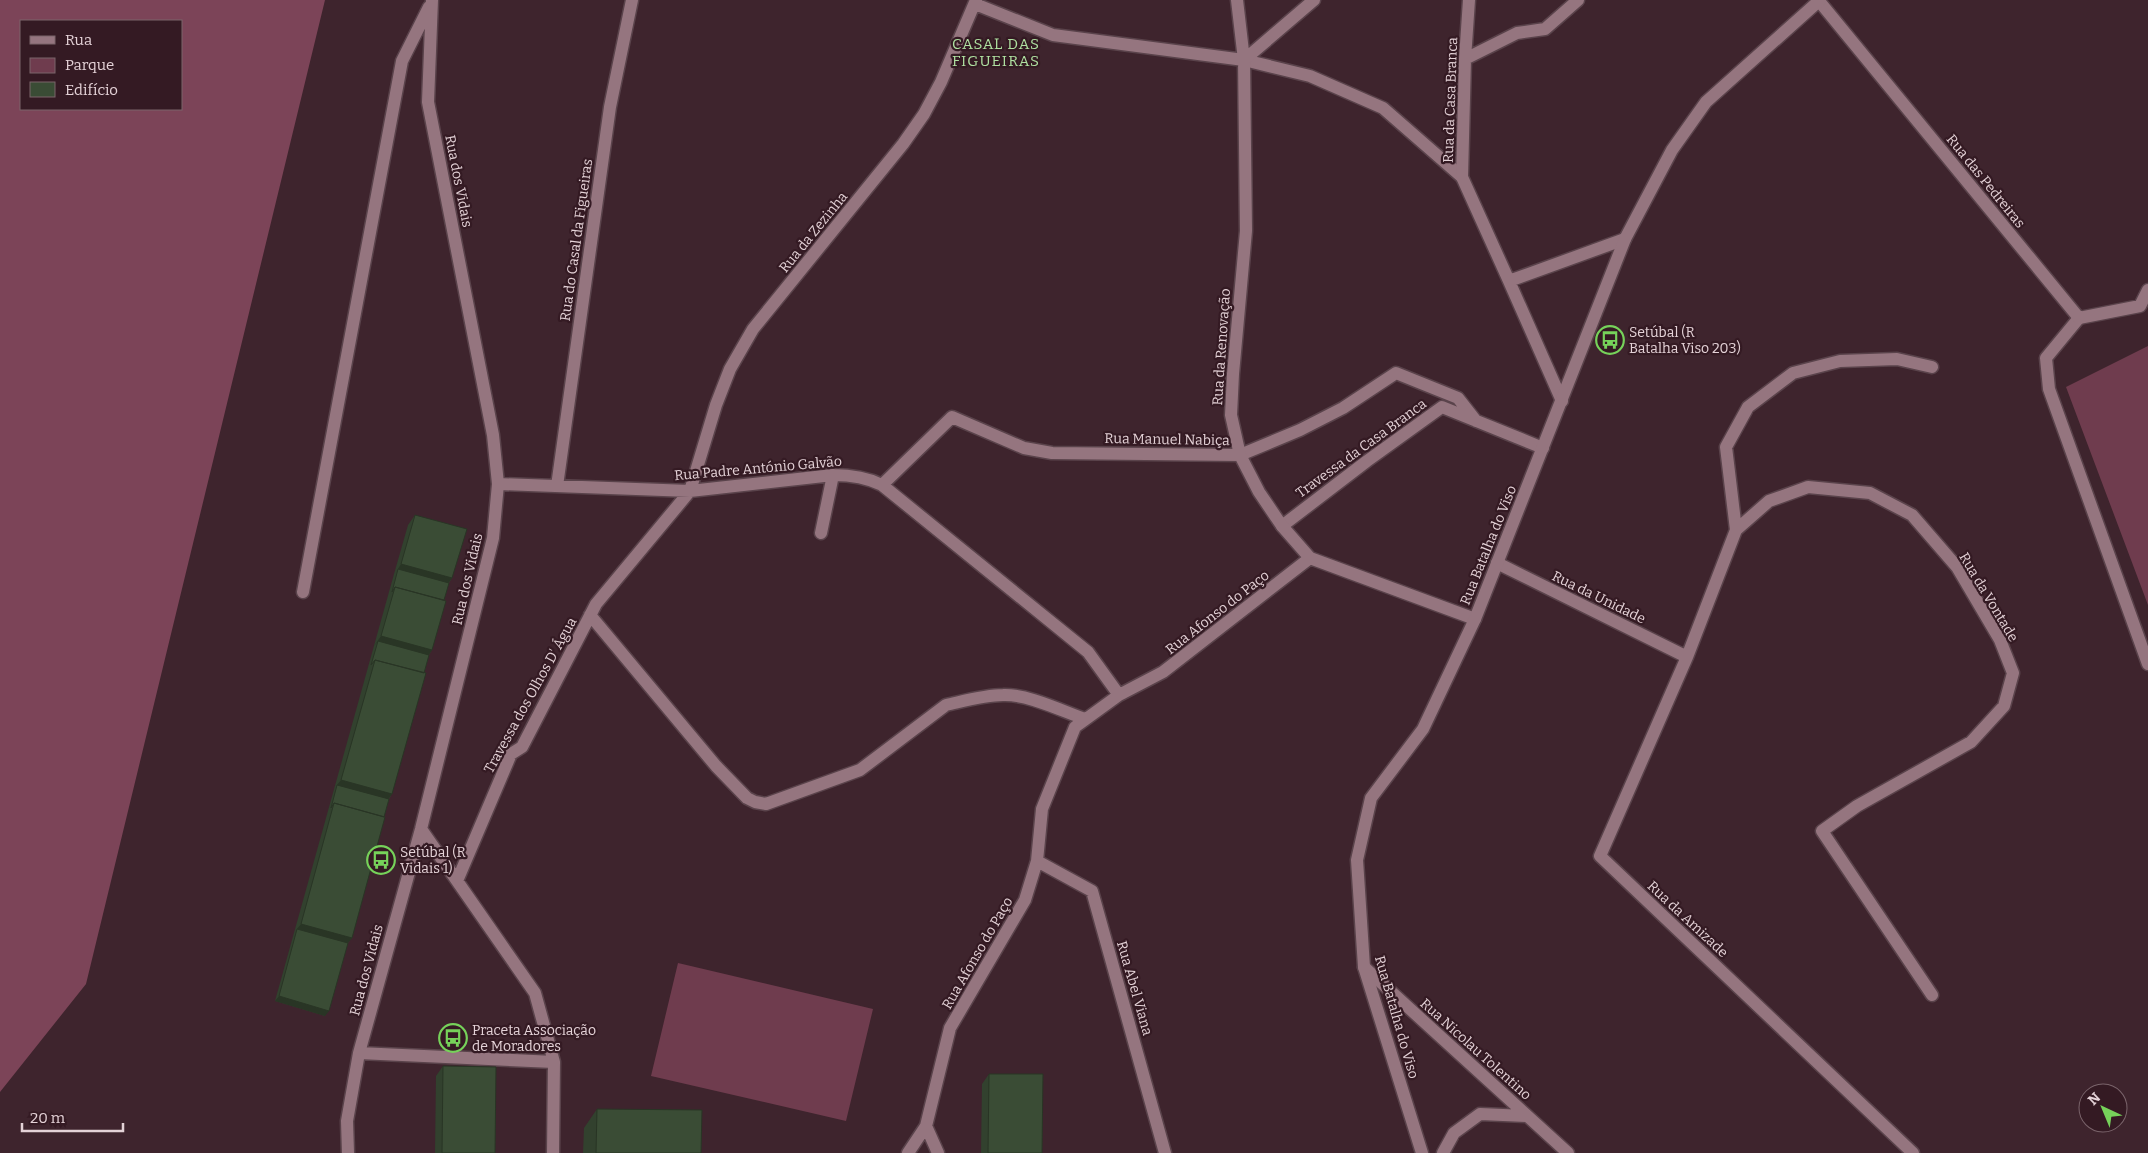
<svg xmlns="http://www.w3.org/2000/svg" width="2148" height="1153" font-family="Bitter,serif">
	<style>
		.green { fill: #6f3c4e }
		.forest { fill: #7c4458; fill-rule: evenodd }
		.lines { fill: none; stroke-linecap: round; stroke-linejoin: round }
		.service-casing { stroke: #5a434b; stroke-width: 15 }
		.pedestrian-casing { stroke: #5a434b; stroke-width: 15 }
		.minor-casing { stroke: #5a434b; stroke-width: 15 }
		.tertiary-casing { stroke: #5a434b; stroke-width: 15 }
		.service { stroke: #95757f; stroke-width: 12 }
		.pedestrian { stroke: #95757f; stroke-width: 12 }
		.minor { stroke: #95757f; stroke-width: 12 }
		.tertiary { stroke: #95757f; stroke-width: 12 }
		.wall { fill: #32412e }
		.shaded-wall { fill: #293525 }
		.building { fill: #3a4c35; stroke: #293525 }
		.labels { text-anchor: middle; stroke-width: 4.5; stroke-linejoin: round; paint-order: stroke }
		.street-label { font-size: 14px; fill: #e4d2d7; stroke: #341a23 }
		.poi-label { font-size: 14px; fill: #e4d2d7; stroke: #341a23; text-anchor: start }
		.neighbourhood-label { font-size: 15px; letter-spacing: 1px; fill: #afe1a1; stroke: #341a23 }
	</style>
	<rect width="100%" height="100%" fill="#3e242d"/>
	<path class="green" d="M2148,346v259l-82,-218z
		M678,963l195,46 -27,112 -195,-45z"/>
	<path class="forest" d="M0,0h325l-239,984 -86,108zM21,21h160v88h-160z"/>
	<g class="lines">
		<defs>
			<path id="service" d="M2079,318l-33,40 3,31 99,275"/>
			<path id="pedestrian" d="M1244,60l66,16 73,32 79,69
				M1240,455l60,-25 43,-22 53,-35 62,25 18,23
				M1282,526l85,-65 75,-54 101,41"/>
			<path id="minor" d="M1237,0l7,60 2,171 -13,143 -2,41 9,40 19,37 23,34 28,32 165,61
				M1469,0l-4,59 -3,118 47,104
				M1819,1l260,317 61,-12 8,-16
				M975,4l78,31 191,25 70,-60
				M1465,59l52,-26 28,-4 33,-29
				M1562,401l-53,-120 116,-42
				M498,484l192,7 143,-16c18,0 33,2 49,10l206,167 31,43
				M882,485l70,-68 72,31 28,5 188,2
				M557,486l53,-379 22,-107
				M1736,530l-10,-83 22,-40 45,-34 47,-12 57,-2 35,8
				M821,533l12,-58
				M1497,563l190,94
				M303,592l99,-531 27,-54
				M590,615l126,151 31,32 8,4 11,2 94,-34 86,-65c18,-4 39,-10 57,-10 25,-1 59,16 82,24
				M421,829l114,164 19,69 -1,91
				M1037,861l55,30 73,262
				M457,881l54,-127 11,-7 74,-143 94,-113 26,-86 14,-36 23,-40 150,-185 21,-30 17,-32 35,-82
				M1364,967l204,186
				M359,1053l195,9
				M926,1126l12,27
				M348,1153l-1,-32 12,-68 62,-224 72,-291 5,-54 -5,-49 -65,-333 4,-102
				M908,1153l18,-27 24,-98 75,-128 12,-39 5,-52 33,-82 44,-32 44,-23 147,-114
				M1443,1153l11,-20 26,-19 47,2
				M1913,1153l-313,-297 87,-199 49,-127 33,-29 39,-14 62,6 42,22 45,52 43,73 13,33 -9,33 -33,36 -114,64 -35,25 110,164"/>
			<path id="tertiary" d="M1422,1153l-58,-186 -7,-107 14,-62 52,-69 52,-110 150,-380 47,-89 34,-48 114,-102"/>
		</defs>
		<use href="#service" class="service-casing"/>
		<use href="#pedestrian" class="pedestrian-casing"/>
		<use href="#minor" class="minor-casing"/>
		<use href="#tertiary" class="tertiary-casing"/>
		<use href="#service" class="service"/>
		<use href="#pedestrian" class="pedestrian"/>
		<use href="#minor" class="minor"/>
		<use href="#tertiary" class="tertiary"/>
	</g>
	<path class="wall" d="M415,515l37,63 -3,5 -5,17 -12,50 -3,5 -37,139 -3,5 -5,18 -32,121 -4,5 -23,73 -50,-15 119,-427 14,-49z
		M443,1066l52,87h-60l1,-77z
		M989,1074l53,79h-61l1,-69z
		M597,1109l104,44h-118l1,-25z"/>
	<path class="shaded-wall" d="M401,564l51,14 -7,10 -47,-19z
		M381,636l51,14 -7,11 -47,-20 -4,5z
		M341,780l51,14 -7,10 -48,-19z
		M301,924l51,14 -8,10 -47,-19z
		M279,996l50,15 -4,5 -50,-15z"/>
	<path class="building" d="M415,515l52,14 -15,49 -51,-14z
		M398,569l51,14 -5,17 -49,-13 -3,5z
		M395,587l51,14 -14,49 -51,-14z
		M378,641l51,14 -5,18 -49,-13 -4,5z
		M375,660l51,13 -34,121 -51,-14z
		M337,785l52,14 -5,18 -50,-14 -3,5z
		M334,803l51,14 -33,121 -51,-14z
		M297,929l51,14 -19,68 -50,-15z
		M443,1066l53,1 -1,86h-53z
		M989,1074h54l-1,79h-54z
		M597,1109l105,1 -1,43h-105z"/>
	<defs>
		<symbol id="bus-ring" viewBox="-11 -11 22 22"><circle r="9.5" fill="#341a23" stroke="#76d25a" stroke-width="1.5"/><path d="M-5-6H5V4H4V6H2V4H-2V6H-4V4H-5ZM-3.5-4V0h7V-4ZM-3.5 1.2v1.5H-2V1.2ZM2 1.2v1.5H3.5V1.2Z" fill="#76d25a"/></symbol>
	</defs>
	<g fill-rule="evenodd">
		<use href="#bus-ring" x="1594" y="324" width="32" height="32"/>
		<use href="#bus-ring" x="365" y="844" width="32" height="32"/>
		<use href="#bus-ring" x="437" y="1022" width="32" height="32"/>
	</g>
	<g class="labels">
		<g class="street-label">
			<text transform="translate(1450 100) rotate(-88)" y="5">Rua da Casa Branca</text>
			<text transform="translate(459 181) rotate(79)" y="5">Rua dos Vidais</text>
			<text transform="translate(1986 181) rotate(51)" y="5">Rua das Pedreiras</text>
			<text transform="translate(813 232) rotate(-51)" y="5">Rua da Zezinha</text>
			<text transform="translate(576 240) rotate(-82)" y="5">Rua do Casal da Figueiras</text>
			<text transform="translate(1221 347) rotate(-86)" y="5">Rua da Renovação</text>
			<text transform="translate(1167 439) rotate(1)" y="5">Rua Manuel Nabiça</text>
			<text transform="translate(1361 448) rotate(-36)" y="5">Travessa da Casa Branca</text>
			<text transform="translate(758 468) rotate(-5)" y="5">Rua Padre António Galvão</text>
			<text transform="translate(1488 545) rotate(-68)" y="5">Rua Batalha do Viso</text>
			<text transform="translate(467 579) rotate(-77)" y="5">Rua dos Vidais</text>
			<text transform="translate(1599 597) rotate(26)" y="5">Rua da Unidade</text>
			<text transform="translate(1989 597) rotate(59)" y="5">Rua da Vontade</text>
			<text transform="translate(1217 612) rotate(-38)" y="5">Rua Afonso do Paço</text>
			<text transform="translate(530 695) rotate(-61)" y="5">Travessa dos Olhos D' Água</text>
			<text transform="translate(1688 919) rotate(43)" y="5">Rua da Amizade</text>
			<text transform="translate(977 953) rotate(-60)" y="5">Rua Afonso do Paço</text>
			<text transform="translate(366 970) rotate(-75)" y="5">Rua dos Vidais</text>
			<text transform="translate(1135 988) rotate(74)" y="5">Rua Abel Viana</text>
			<text transform="translate(1397 1017) rotate(74)" y="5">Rua Batalha do Viso</text>
			<text transform="translate(1476 1049) rotate(42)" y="5">Rua Nicolau Tolentino</text>
		</g>
		<g class="poi-label">
			<text x="1629" y="337">Setúbal (R<tspan x="1629" dy="16">Batalha Viso 203)</tspan></text>
			<text x="400" y="857">Setúbal (R<tspan x="400" dy="16">Vidais 1)</tspan></text>
			<text x="472" y="1035">Praceta Associação<tspan x="472" dy="16">de Moradores</tspan></text>
		</g>
		<g class="neighbourhood-label">
			<text x="996" y="49">CASAL DAS<tspan x="996" dy="17">FIGUEIRAS</tspan></text>
		</g>
	</g>
	<rect x="20" y="20" width="162" height="90" fill="#341a23" stroke="#7a646b"/>
	<rect x="30" y="36" width="25" height="8" fill="#95757f" stroke="#7a646b"/>
	<text x="65" y="45" font-size="15" fill="#e4d2d7">Rua</text>
	<rect x="30" y="58" width="25" height="15" fill="#6f3c4e" stroke="#7a646b"/>
	<text x="65" y="70" font-size="15" fill="#e4d2d7">Parque</text>
	<rect x="30" y="82" width="25" height="15" fill="#3a4c35" stroke="#7a646b"/>
	<text x="65" y="95" font-size="15" fill="#e4d2d7">Edifício</text>
	<g transform="translate(2103 1108) rotate(316)"><circle r="24" fill="#341a23" stroke="#7a646b"/>
	<path d="M0-4L9 19L0 12L-9 19Z" fill="#76d25a"/>
	<text y="-8" font-size="14" font-weight="bold" text-anchor="middle" fill="#e4d2d7">N</text>
	</g>
	<path d="M22 1123v8h101v-8" fill="none" stroke="#e4d2d7" stroke-width="2.5"/>
	<text x="30" y="1123" font-size="15" fill="#e4d2d7" stroke="#341a23" stroke-width="4" paint-order="stroke">20 m</text>
</svg>
